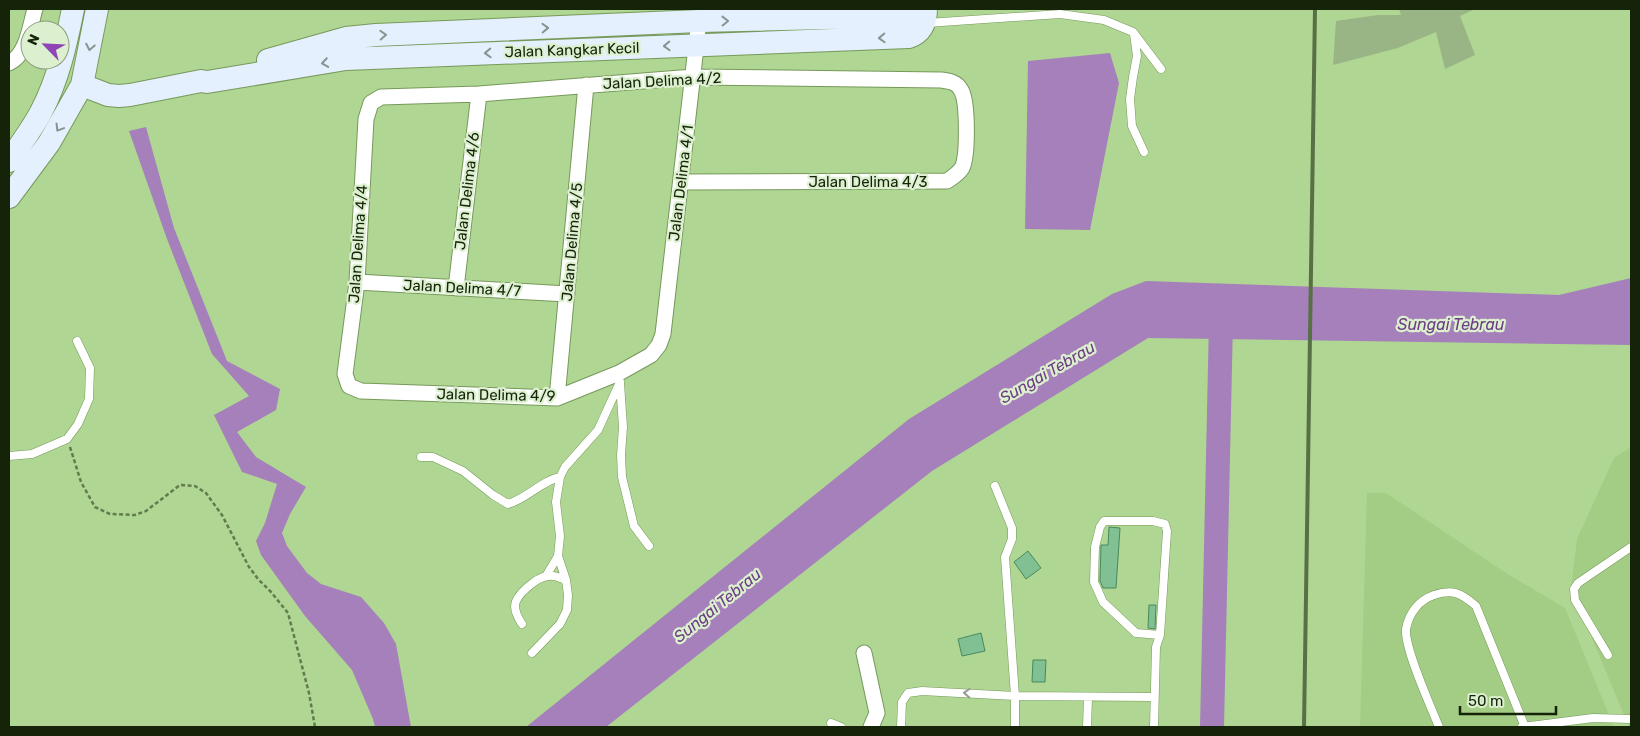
<svg xmlns="http://www.w3.org/2000/svg" width="1640" height="736" font-family="Rubik,sans-serif">
	<style>
		.built { fill: #a3cd84 }
		.green { fill: #9ab585 }
		.water { fill: #a580ba }
		.lines { fill: none; stroke-linecap: round; stroke-linejoin: round }
		.river { stroke: #a580ba; stroke-width: 24 }
		.building { fill: #80c092; stroke: #488a5d }
		.lane-casing { stroke: #76995a; stroke-width: 9 }
		.street-casing { stroke: #76995a; stroke-width: 17 }
		.secondary-casing { stroke: #76995a; stroke-width: 24 }
		.path { stroke: #627c4e; stroke-width: 2.5; stroke-dasharray: 4 2.5; stroke-linecap: butt }
		.lane { stroke: #fff; stroke-width: 8 }
		.street { stroke: #fff; stroke-width: 15 }
		.secondary { stroke: #e4f0fe; stroke-width: 22 }
		.rail { stroke: #587045; stroke-width: 4 }
		.oneway { stroke: #879490 }
		.oneway2 { stroke: #969c90 }
		.labels { text-anchor: middle; stroke-width: 4.5; stroke-linejoin: round; paint-order: stroke }
		.street-label { font-size: 15px; fill: #152309; stroke: #dcf0cf }
		.water-label { font-size: 16px; font-style: italic; fill: #6c3d85; stroke: #dcf0cf }
	</style>
	<rect width="100%" height="100%" fill="#b0d693"/>
	<path class="built" d="M1631,447v280h-2l-58,-139 6,-49 37,-81z
		M1367,493h19l123,82 56,33 49,119h-254z"/>
	<path class="green" d="M1399,9h76l-15,7 15,39 -30,14 -9,-37 -38,16 -65,17 3,-44 42,-6h23z"/>
	<path class="water" d="M1110,53l9,30 -29,147 -65,-1 3,-168z
		M146,127l28,101 53,133 53,28 -4,21 -39,22 19,25 50,30 -16,27 -8,19 5,13 20,27 14,11 40,13 23,26 12,21 15,83h-36l-2,-8 -21,-49 -47,-54 -44,-61 -5,-14 9,-18 12,-39 -35,-12 -28,-57 35,-19 -37,-42 -45,-115 -38,-108z
		M1631,278v67l-483,-7 -216,133 -326,256h-80l383,-308 203,-125 34,-13 413,14z"/>
	<g class="lines">
		<path class="river" d="M1212,727l9,-406"/>
	</g>
	<path class="building" d="M1109,527l11,1 -4,60h-13l-3,-7 1,-36h7z
		M1028,551l13,17 -15,11 -12,-17z
		M1149,605h7l-1,24 -7,-1z
		M981,633l4,18 -23,5 -4,-17z
		M1033,660h13l-1,22h-13z"/>
	<g class="lines">
		<defs>
			<path id="lane" d="M927,23l133,-9 44,6 29,12 28,37
				M1134,34l3,22 -4,21 -3,22 2,27 12,26
				M620,383l3,44 -2,28 1,22 12,49 15,20
				M9,456l23,-2 35,-15 11,-15 11,-25 1,-31 -13,-27
				M421,457h12l30,14 30,24 15,9c20,-6 33,-23 52,-27
				M995,486l17,42v11l-7,18 10,139v31
				M546,576l12,-20
				M522,624c-4,-6 -7,-11 -7,-18 0,-11 22,-29 33,-30 7,-1 12,2 18,4
				M532,653l28,-29 7,-14 1,-15 -2,-15 -8,-24 2,-20 -4,-34 4,-25 5,-10 33,-37 22,-48
				M1608,655l-33,-55 -1,-11 4,-6 53,-36
				M831,723l10,4
				M901,727l1,-25 6,-9 14,-2 93,5 139,1
				M1087,727l1,-30
				M1154,727l2,-80 4,-12 7,-104 -2,-7 -12,-3h-49l-4,6 -5,20 -1,35 9,20 33,31 24,2
				M1439,727c-8,-20 -35,-79 -33,-98 3,-16 13,-29 28,-34 19,-6 27,-2 42,11l49,121
				M1522,727l71,-9 38,1"/>
			<path id="street" d="M9,63c18,-8 21,-37 26,-54
				M681,182l266,-1c6,-4 11,-7 15,-13 6,-12 6,-67 -1,-78 -4,-8 -12,-9 -20,-10l-248,-3 -214,17 -98,3 -10,6 -5,16 -9,163 -12,92 4,12 12,5 196,7 62,-25 32,-18 8,-10 4,-11c12,-104 23,-208 36,-313
				M357,282l210,12
				M456,288l23,-194
				M557,398l29,-313
				M864,653l13,60 -6,14"/>
			<path id="secondary" d="M268,60l78,-22 30,-3 323,-14 213,-5 3,-2 2,-5
				M82,85l26,10 11,1 11,-1 71,-14 6,1 139,-23 563,-22c14,-5 17,-15 17,-28
				M9,161c11,-16 23,-32 32,-49 17,-32 25,-68 32,-103
				M9,197l40,-54 33,-58 15,-76"/>
		</defs>
		<use href="#lane" class="lane-casing"/>
		<use href="#street" class="street-casing"/>
		<use href="#secondary" class="secondary-casing"/>
		<path class="path" d="M70,447l11,35 14,25 15,7 25,1 11,-4 34,-26 15,1 11,7 16,22 27,52 9,12 13,13 17,21 21,80 6,34"/>
		<use href="#lane" class="lane"/>
		<use href="#street" class="street"/>
		<use href="#secondary" class="secondary"/>
		<path class="rail" d="M1304,727l11,-718"/>
	</g>
	<defs><path id="oneway-chevron" d="M-2-3.5L2.5 0L-2 3.5" fill="none" stroke-width="1.6" stroke-linecap="round" stroke-linejoin="round" transform="scale(1.25)"/></defs>
	<g class="oneway">
		<use href="#oneway-chevron" transform="translate(725 21) rotate(-1)"/>
		<use href="#oneway-chevron" transform="translate(545 28) rotate(-2)"/>
		<use href="#oneway-chevron" transform="translate(383 35) rotate(-3)"/>
		<use href="#oneway-chevron" transform="translate(882 38) rotate(178)"/>
		<use href="#oneway-chevron" transform="translate(667 46) rotate(178)"/>
		<use href="#oneway-chevron" transform="translate(90 47) rotate(101)"/>
		<use href="#oneway-chevron" transform="translate(488 53) rotate(178)"/>
		<use href="#oneway-chevron" transform="translate(325 63) rotate(171)"/>
		<use href="#oneway-chevron" transform="translate(59 128) rotate(121)"/>
	</g>
	<use class="oneway2" href="#oneway-chevron" transform="translate(967 693) rotate(-177)"/>
	<g class="labels">
		<g class="street-label">
			<text transform="translate(572 50) rotate(-2)" y="5">Jalan Kangkar Kecil</text>
			<text transform="translate(662 81) rotate(-3)" y="5">Jalan Delima 4/2</text>
			<text x="868" y="187">Jalan Delima 4/3</text>
			<text transform="translate(681 183) rotate(-83)" y="5">Jalan Delima 4/1</text>
			<text transform="translate(467 191) rotate(-83)" y="5">Jalan Delima 4/6</text>
			<text transform="translate(572 242) rotate(-85)" y="5">Jalan Delima 4/5</text>
			<text transform="translate(358 244) rotate(-86)" y="5">Jalan Delima 4/4</text>
			<text transform="translate(462 288) rotate(3)" y="5">Jalan Delima 4/7</text>
			<text transform="translate(496 395) rotate(1)" y="5">Jalan Delima 4/9</text>
		</g>
		<g class="water-label">
			<text x="1451" y="330">Sungai Tebrau</text>
			<text transform="translate(1047 372) rotate(-30)" y="6">Sungai Tebrau</text>
			<text transform="translate(717 605) rotate(-39)" y="6">Sungai Tebrau</text>
		</g>
	</g>
	<rect width="1640" height="736" fill="none" stroke="#152309" stroke-width="20"/>
	<g transform="translate(45 45) rotate(294)"><circle r="24" fill="#dcf0cf" stroke="#8c9e80"/>
	<path d="M0-4L9 19L0 12L-9 19Z" fill="#9045b6"/>
	<text y="-8" font-size="14" font-weight="bold" text-anchor="middle" fill="#152309">N</text>
	</g>
	<path d="M1460 706v8h96v-8" fill="none" stroke="#152309" stroke-width="2.5"/>
	<text x="1468" y="706" font-size="15" fill="#152309" stroke="#dcf0cf" stroke-width="4" paint-order="stroke">50 m</text>
</svg>
